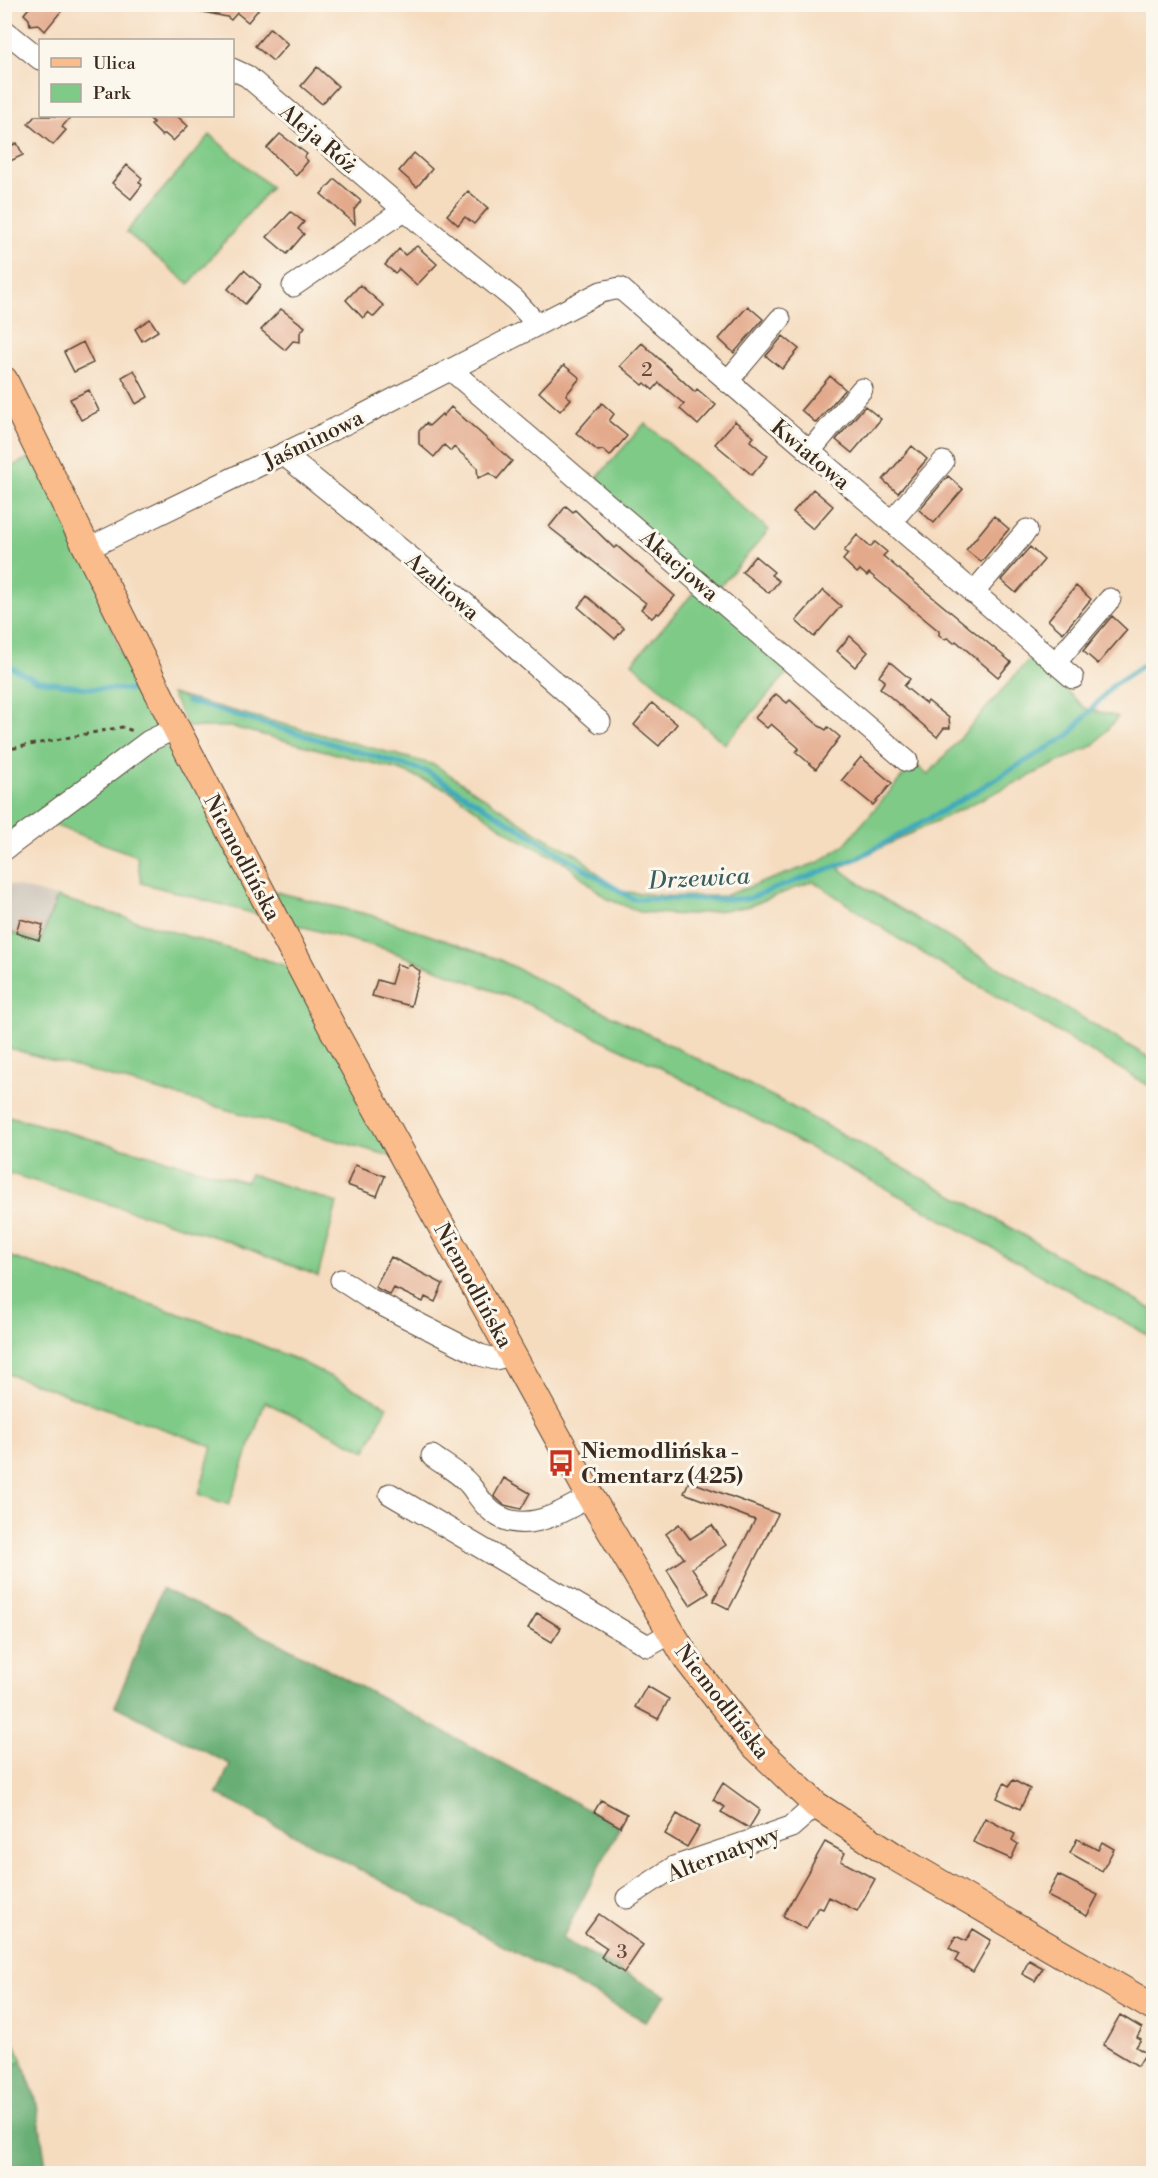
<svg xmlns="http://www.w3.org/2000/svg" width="1158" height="2178" font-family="'Libre Bodoni',serif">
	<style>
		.industrial { fill: #cbc2b8 }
		.green { fill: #7fca87; stroke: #5d7a52; stroke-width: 1.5 }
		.forest { fill: #67ae74; stroke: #516c49; stroke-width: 1.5 }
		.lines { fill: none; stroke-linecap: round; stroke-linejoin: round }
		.stream { stroke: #3ca9bb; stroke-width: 5 }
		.building { fill: #e3a98b }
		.minor-casing { stroke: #574536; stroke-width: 23 }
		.major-casing { stroke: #574536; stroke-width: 29 }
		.path { stroke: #574536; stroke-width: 3; stroke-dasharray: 4.5 4.5; stroke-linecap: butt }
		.minor { stroke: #fff; stroke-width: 21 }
		.major { stroke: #fabc8b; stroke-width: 27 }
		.labels { text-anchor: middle; stroke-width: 6; stroke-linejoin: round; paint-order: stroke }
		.number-label { font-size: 20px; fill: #654a39 }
		.street-label { font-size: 22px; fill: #3b2a1e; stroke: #fbf7ec }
		.poi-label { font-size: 22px; font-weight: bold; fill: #3b2a1e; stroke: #fbf7ec; text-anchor: start }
		.water-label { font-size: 24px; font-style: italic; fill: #3b5d5d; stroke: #fbf7ec }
	</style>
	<rect width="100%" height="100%" fill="#fbf7ec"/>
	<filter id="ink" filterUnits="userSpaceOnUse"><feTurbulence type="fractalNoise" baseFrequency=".0167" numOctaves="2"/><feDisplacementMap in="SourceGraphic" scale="12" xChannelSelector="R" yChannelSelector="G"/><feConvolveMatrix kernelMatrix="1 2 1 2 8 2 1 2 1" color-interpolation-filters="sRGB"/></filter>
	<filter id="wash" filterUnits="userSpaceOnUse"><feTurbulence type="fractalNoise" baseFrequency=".008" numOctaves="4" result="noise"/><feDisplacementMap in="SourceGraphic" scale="24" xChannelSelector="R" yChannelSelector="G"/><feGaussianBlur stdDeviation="1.35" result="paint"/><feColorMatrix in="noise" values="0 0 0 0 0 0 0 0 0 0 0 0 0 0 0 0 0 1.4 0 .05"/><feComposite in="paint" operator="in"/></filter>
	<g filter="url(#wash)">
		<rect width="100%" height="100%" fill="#f5dcbf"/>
		<path class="industrial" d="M4,883l53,14 -16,44 -36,-10z"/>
		<path class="green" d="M210,135l61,52 -82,97 -63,-52z
			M645,423l124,107 -55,63 82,70 -71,81 -93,-81 70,-80 -113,-96z
			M40,452l47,97 32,100 38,77 -8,15 22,4 89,143 114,28 124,43 276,138 195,107 184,106v28l-242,-136 -252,-135 -134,-64 -140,-54 -244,-66 -4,-27 -94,-35 -38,29v-380z
			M1031,657l54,51 33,9 -24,28 -255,123 30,22 284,170v28l-254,-149 -86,-58 -66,26 -63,8 -44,-3 -34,-14 -42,-36 -47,-24 -68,-48 -50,-20 -167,-43h-44l-17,-33 264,71 107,71 36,19 39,36 51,5h56l95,-34 25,-17 70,-82 14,12z
			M57,897l246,74 102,189 -400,-113 -1,-116 37,10z
			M5,1115l241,67 4,-8 87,29 -19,73 -93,-36 -220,-68z
			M5,1255l213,72 84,35 85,44 -21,45 -101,-49 -36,103 -30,-11 13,-48 -207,-73z
			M5,2021l17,40 -17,8h-1z"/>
		<path class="forest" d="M162,1589l125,58 333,180 -58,112 104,56 -21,26 -428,-227 13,-30 -115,-58z
			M22,2061l14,38 11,74h-42v-104z"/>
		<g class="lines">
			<path class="stream" d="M4,664l32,16 50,8 48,2
				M187,701l241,71 205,127h114l111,-41 86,-48 125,-75 44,-50 41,-27"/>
		</g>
		<g id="blocks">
			<path class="building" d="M32,4h35l-22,27 -7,-7 -8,1 -1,-6 -5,-5z
				M199,4h64l-15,18 -11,-9 -6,7 -4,-3 -29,-6z
				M270,28l18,16 -15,17 -18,-15z
				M317,67l21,19 -16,18 -21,-18z
				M35,116h36l-9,11 4,3 -13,15 -25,-21z
				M147,116h30l11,10 -15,15 -8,-7 -3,2 -11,-11 3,-2z
				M280,134l27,20 -3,3 4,4 -12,15 -29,-28z
				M17,143l6,12 -19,9v-15z
				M414,153l18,16 -15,18 -18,-16z
				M127,165l15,13 -3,4 3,3 -11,14 -19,-16z
				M335,179l26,22 -7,9 1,14 -34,-30z
				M468,191l20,17 -14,16 -9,-7 -7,8 -11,-10z
				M291,212l13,10 -6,7 6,5 -17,20 -20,-17z
				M417,246l20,18 -20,21 -18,-16 -4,4 -10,-8 14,-16 6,6z
				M244,270l17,15 -16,19 -17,-15z
				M360,285l24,21 -10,11 -6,-5 -5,6 -17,-18z
				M748,306l15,13 -29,34 -15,-14z
				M281,309l24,18 -5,6v9l-7,-1 -8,9 -24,-20z
				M150,319l8,12 -16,10 -7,-12z
				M783,336l16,13 -17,20 -16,-13z
				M83,342l10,21 -19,9 -10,-20z
				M642,343l53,49 2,-3 19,16 -18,20 -18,-16 4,-5 -25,-21 -6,7 -8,-7 -2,2 -23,-19z
				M564,365l16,13 -14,17 5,4 -11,12 -21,-19z
				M134,370l14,27 -12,7 -14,-27z
				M830,376l15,13 -29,34 -15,-13z
				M89,390l10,21 -18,9 -11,-21z
				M602,403l12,11 -5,7 18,15 -17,20 -7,-6 -5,1 -22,-18z
				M865,406l16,13 -29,34 -16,-13z
				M451,407l61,54 -15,18 -7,-6 -12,5 -1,-11 -23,-20 -3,4 -7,-6 -10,12 -15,-13v-13l7,-8 3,3 13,-12 1,2z
				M735,421l19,16 -4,4 18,15 -16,19 -37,-31z
				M912,446l15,13 -29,34 -15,-13z
				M948,476l15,13 -29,34 -15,-13z
				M813,489l20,17 -20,23 -20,-17z
				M566,506l7,6 2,-2 39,38 3,-2 58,50 -16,18 -2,-1 -5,5 -11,-9 5,-6 -97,-76z
				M994,516l15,13 -28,33 -15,-12z
				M857,535l13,12 5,-5 12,10 -4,4 128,106 -13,15 -42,-36 -2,2 -6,-5 -4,1 -5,-4v-4l-70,-58 -2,3 -7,-6 -3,3 -14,-13 5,-6 -4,-3z
				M1030,547l14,13 -28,33 -15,-13z
				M755,556l19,16 -3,3 8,6 -10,12 -27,-21z
				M1076,586l15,13 -28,34 -15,-13z
				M823,590l18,16 -27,31 -18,-16z
				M587,596l37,32 -9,11 -37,-32z
				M1112,616l15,14 -29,34 -15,-13z
				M850,636l18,16 -13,15 -18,-16z
				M890,662l20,17 -6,7 22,18 2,-3 21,17 1,10h-6l-7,9 -57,-49 5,-7 -6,-5z
				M776,694l11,9 3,-3 29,26 7,4 2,-3 12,10 -24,32 -20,-17 3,-4 -28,-24 -4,4 -12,-10z
				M652,703l25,21 -18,22 -25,-21z
				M861,757l31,26 -19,22 -31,-25z
				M20,919l23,6 -4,15 -23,-7z
				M397,964l9,3 5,-2 9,6 -9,35 -39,-10 5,-16 14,4z
				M355,1165l30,11 -8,20 -30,-11z
				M391,1257l52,27 -8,18 -10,-5 -2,5 -29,-14 -4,7 -15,-8z
				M504,1478l26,15 -9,16 -17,-4 -10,-9z
				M689,1481l89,33 -49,95 -16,-8 42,-81 -71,-27z
				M679,1524l11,15 22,-14 14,20 -34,23 17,25 -19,12 -23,-35 17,-12 -18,-24z
				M537,1613l24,15 -9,14 -24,-14z
				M647,1686l22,13 -11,20 -23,-12z
				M1013,1780l17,9 -10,20 -23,-11 7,-15 5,3z
				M723,1783l37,27 -11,18 -28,-16 4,-5 -12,-7z
				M601,1800l26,14 -7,13 -26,-15z
				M677,1814l22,13 -12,20 -22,-13z
				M985,1818l30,16 -3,6 6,4 -7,15 -38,-17z
				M1077,1839l21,11 4,-8 12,7 -12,22 -32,-18z
				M825,1842l20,11 -4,8 34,18 -18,32 -28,-14 -6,12 -5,-2 -12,22 -23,-13z
				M1058,1875l40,20 -11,21 -40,-20z
				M599,1914l44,31 -19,28 -23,-16 6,-9 -22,-15z
				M973,1929l18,11 -18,32 -18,-11 4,-7 -10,-6 7,-12 10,5z
				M1029,1960l14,8 -8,13 -13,-7z
				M1120,2015l22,13 -5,9 4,2 -5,8 10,6 -8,13 -35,-21z"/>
		</g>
	</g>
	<g filter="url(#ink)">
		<use href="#blocks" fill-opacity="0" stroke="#574536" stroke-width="1.5"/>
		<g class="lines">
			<defs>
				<path id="minor" d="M4,30l36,29
					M232,69l15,7 157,134 111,90 22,24
					M293,286l111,-76
					M451,370l456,391
					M727,382l53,-63
					M809,452l53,-63
					M283,454l153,124 164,144
					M891,522l52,-60
					M87,549l270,-131 244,-126 19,-4 453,390
					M973,593l54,-63
					M1055,663l55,-64
					M4,850l145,-109 27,-13
					M341,1280l29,19 110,56 15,4 17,-4
					M432,1456c12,9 28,17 37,28 6,7 10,15 17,22 30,33 73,9 104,-10
					M390,1494l258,152 23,-13
					M627,1898l47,-31 117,-40 25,-22"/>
				<path id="major" d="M4,380l172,348 158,303 256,465 99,166 63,81 64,62 81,53 257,150"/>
			</defs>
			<use href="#minor" class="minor-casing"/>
			<use href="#major" class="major-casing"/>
			<path class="path" d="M4,750l118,-23 11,4"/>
			<use href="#minor" class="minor"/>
			<use href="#major" class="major"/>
		</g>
	</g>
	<defs>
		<symbol id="bus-bare" viewBox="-9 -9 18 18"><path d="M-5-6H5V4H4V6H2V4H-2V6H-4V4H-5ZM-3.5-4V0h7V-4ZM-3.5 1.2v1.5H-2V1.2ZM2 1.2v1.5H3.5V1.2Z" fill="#c8321e" stroke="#fbf7ec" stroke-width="2.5" paint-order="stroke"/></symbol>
	</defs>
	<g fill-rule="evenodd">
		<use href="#bus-bare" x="542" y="1444" width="38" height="38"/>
	</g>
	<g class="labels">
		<g class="number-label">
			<text x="647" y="376">2</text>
			<text x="622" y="1958">3</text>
		</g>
		<g class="street-label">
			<text transform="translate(319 138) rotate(40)" y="8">Aleja Róż</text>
			<text transform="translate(313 439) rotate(-26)" y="8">Jaśminowa</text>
			<text transform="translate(811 454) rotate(40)" y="8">Kwiatowa</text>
			<text transform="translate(680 565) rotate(41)" y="8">Akacjowa</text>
			<text transform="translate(443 586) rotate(41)" y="8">Azaliowa</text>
			<text transform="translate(243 857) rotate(62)" y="8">Niemodlińska</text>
			<text transform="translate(474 1285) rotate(61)" y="8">Niemodlińska</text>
			<text transform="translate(723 1701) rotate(52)" y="8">Niemodlińska</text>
			<text transform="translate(723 1853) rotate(-21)" y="8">Alternatywy</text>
		</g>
		<g class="poi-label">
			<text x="581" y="1458">Niemodlińska -<tspan x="581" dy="25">Cmentarz (425)</tspan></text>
		</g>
		<g class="water-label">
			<text transform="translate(699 878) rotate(-3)" y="8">Drzewica</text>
		</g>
	</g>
	<rect width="1158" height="2178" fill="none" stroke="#fbf7ec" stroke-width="24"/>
	<rect x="39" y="39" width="195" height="78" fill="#fbf7ec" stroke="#aea59a" stroke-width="1.5"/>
	<rect x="51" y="58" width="30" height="9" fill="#fabc8b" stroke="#aea59a" stroke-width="1.5"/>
	<text x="93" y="69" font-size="18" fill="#3b2a1e">Ulica</text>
	<rect x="51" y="84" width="30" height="18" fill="#7fca87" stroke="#aea59a" stroke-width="1.5"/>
	<text x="93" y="99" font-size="18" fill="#3b2a1e">Park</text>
</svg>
